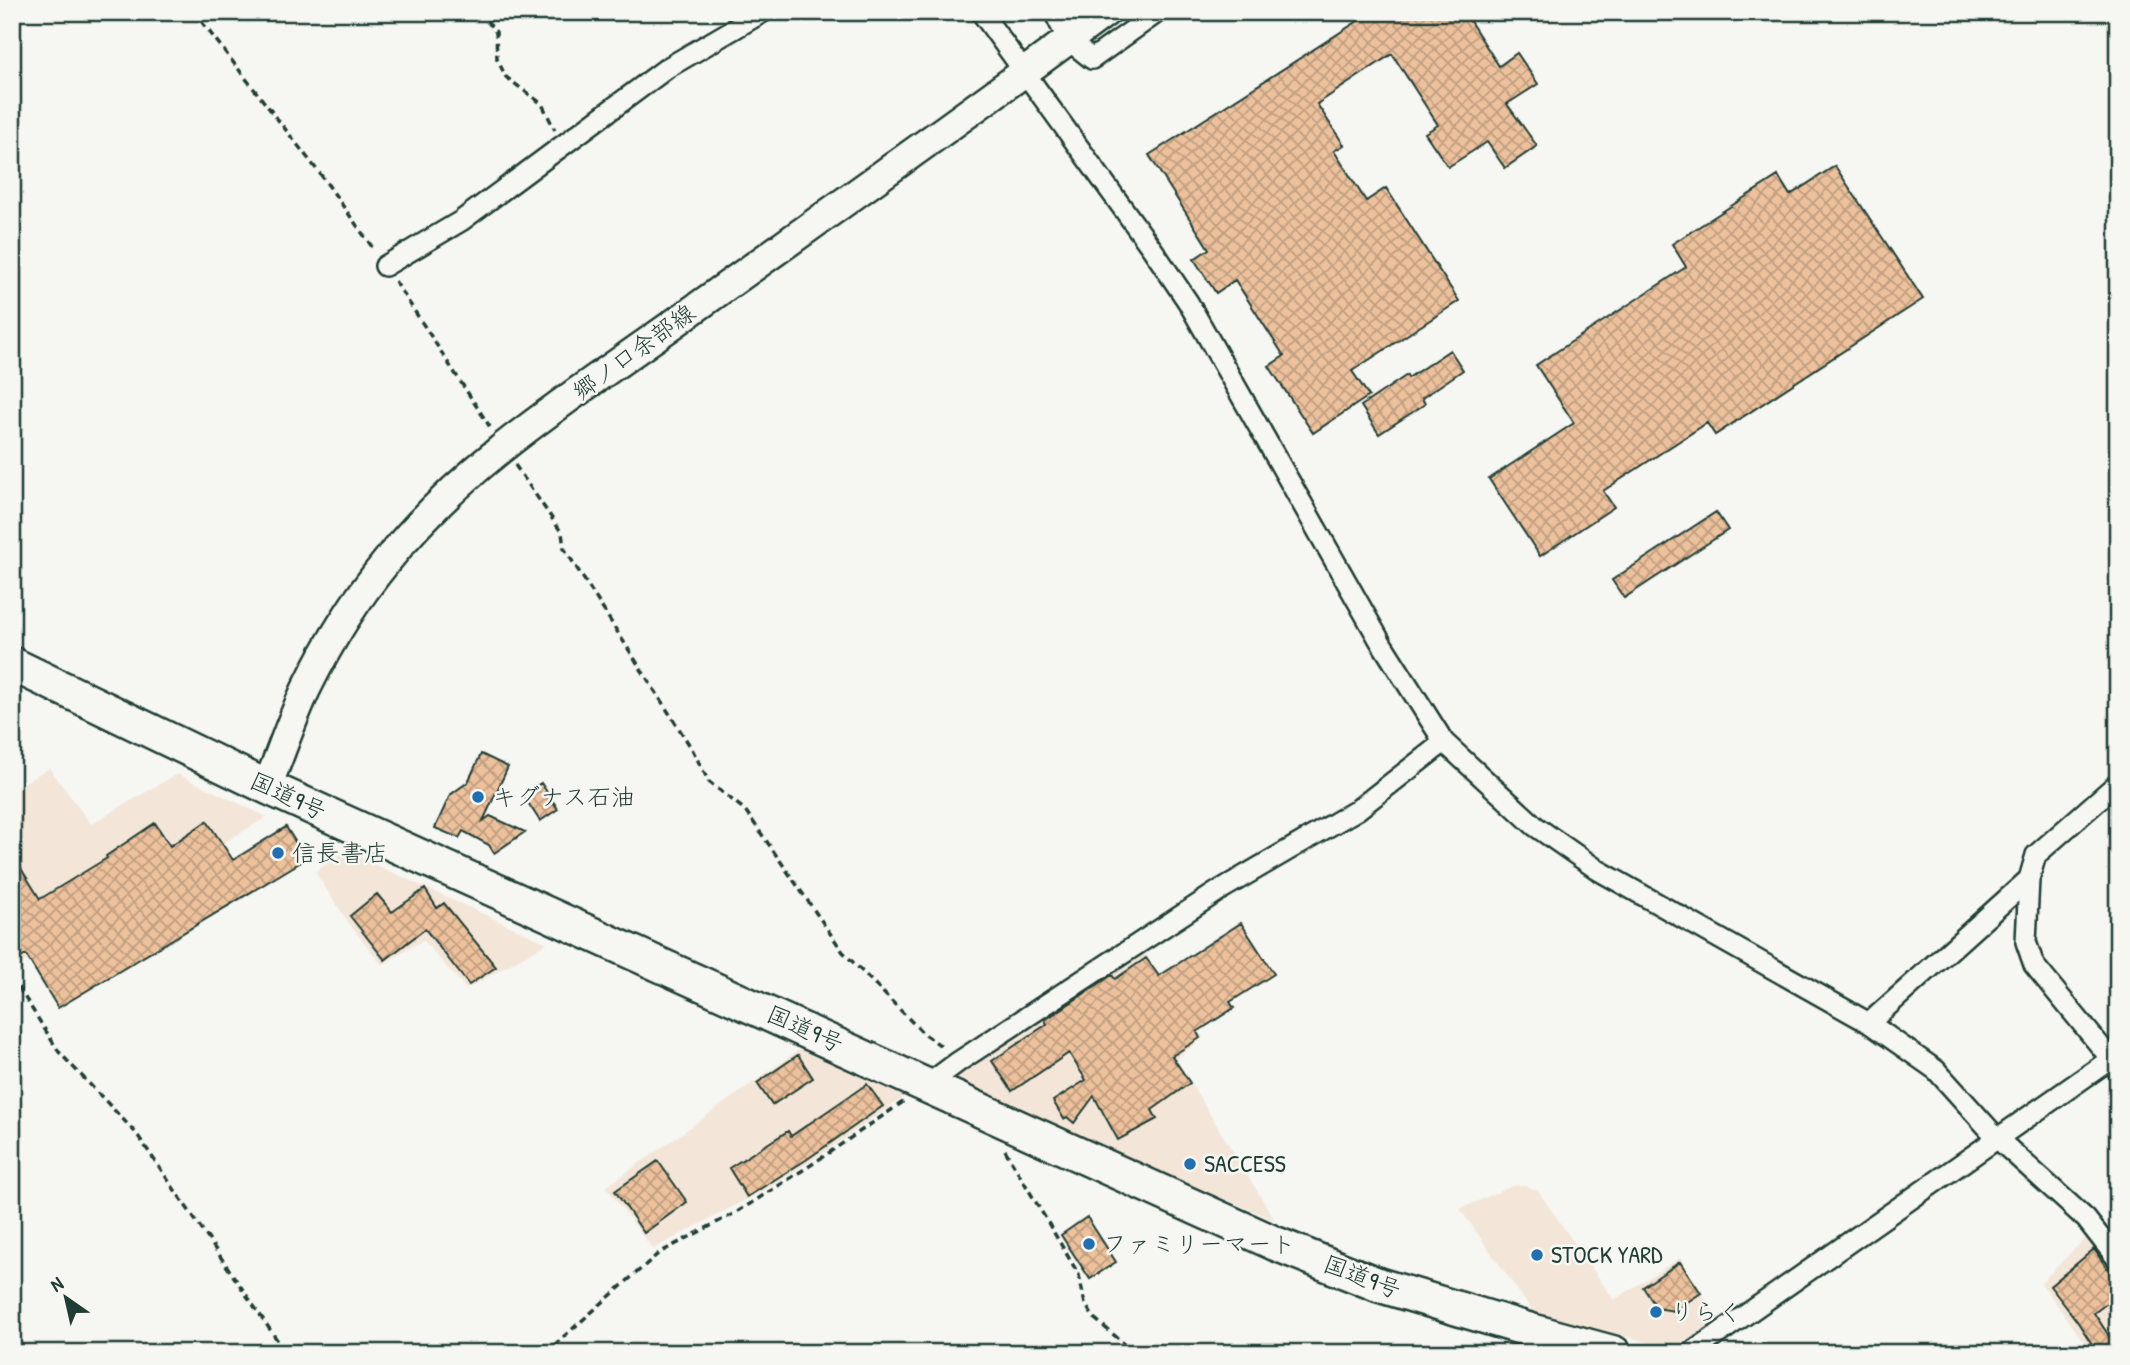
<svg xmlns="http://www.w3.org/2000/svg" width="2130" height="1365" font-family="'Patrick Hand','Klee One',sans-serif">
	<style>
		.built { fill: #f3e6d8 }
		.building { fill: url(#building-cross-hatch); stroke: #1f3d34; stroke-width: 2 }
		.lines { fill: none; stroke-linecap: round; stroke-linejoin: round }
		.minor-casing { stroke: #1f3d34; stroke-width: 24 }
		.secondary-casing { stroke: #1f3d34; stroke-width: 33 }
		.trunk-casing { stroke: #1f3d34; stroke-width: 38 }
		.path { stroke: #1f3d34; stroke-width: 3.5; stroke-dasharray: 7 5; stroke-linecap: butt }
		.minor { stroke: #f6f6f2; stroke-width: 19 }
		.secondary { stroke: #f6f6f2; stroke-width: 28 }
		.trunk { stroke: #f6f6f2; stroke-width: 33 }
		.poi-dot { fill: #1f6fb2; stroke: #f6f6f2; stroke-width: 2.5 }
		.labels { text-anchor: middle; stroke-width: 5; stroke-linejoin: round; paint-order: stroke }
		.street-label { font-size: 24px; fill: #1f3d34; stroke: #f6f6f2 }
		.poi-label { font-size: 24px; fill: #1f3d34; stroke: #f6f6f2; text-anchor: start }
	</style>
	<defs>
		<pattern id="building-cross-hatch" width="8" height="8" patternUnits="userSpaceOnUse" patternTransform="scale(1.75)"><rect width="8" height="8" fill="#edc19c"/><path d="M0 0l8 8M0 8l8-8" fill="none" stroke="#bf9e80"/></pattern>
	</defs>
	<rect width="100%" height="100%" fill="#f6f6f2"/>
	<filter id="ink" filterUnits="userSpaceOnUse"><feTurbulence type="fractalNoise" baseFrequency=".0143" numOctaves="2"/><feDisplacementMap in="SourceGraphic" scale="14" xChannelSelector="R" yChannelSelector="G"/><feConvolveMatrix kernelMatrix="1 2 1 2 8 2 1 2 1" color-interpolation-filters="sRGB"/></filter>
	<g filter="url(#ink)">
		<path class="built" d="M49,768l42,56 86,-50 90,43 -251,150 -4,-6v-171z
			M345,851l202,92 -81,46 -43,-49 -41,25 -34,-43 -33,-50z
			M1141,949l62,89 -27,21 99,161 -206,-86 -112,-55 4,-10z
			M809,1043l102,49 -85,59 -60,38 -113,60 -47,-62z
			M1525,1185l13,6 76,109 66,-42 43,69 -37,25 -153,-40 -73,-103 52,-23z
			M2090,1233l28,48v72h-26l-51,-70z"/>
		<path class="building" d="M1372,12h92l35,54 18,-13 21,31 -31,20 30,42 -32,22 -18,-26 -39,25 -23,-34 13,-8 -46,-71 -75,50 27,41 -10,6 32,50 20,-13 73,113 -107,70 17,25 -56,37 -44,-67 15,-10 -49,-76 -19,13 -22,-34 15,-10 -60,-94z
			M1835,166l88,133 -208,136 -8,-12 -104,68 11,16 -74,49 -51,-77 85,-56 -38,-58 150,-98 -14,-23 106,-68 12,19z
			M1450,350l13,20 -41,28 3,6 -46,30 -18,-28 46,-31 1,3z
			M1716,512l12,18 -104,68 -12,-18z
			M481,754l27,13 -25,54 7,-5 35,16 -31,21 -5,-8 -26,-14 -4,7 -24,-10 15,-33 18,-13z
			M541,783l17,26 -18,12 -17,-26z
			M207,821l26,39 53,-33 20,32 -248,149 -32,-53 -9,5 -5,-8v-98l28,45 67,-41 -1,-2 49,-33 15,23z
			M425,889l12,19 7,-5 52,64 -27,18 -44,-56 -40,31 -35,-44 27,-22 15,18z
			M1241,923l33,51 -44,28 4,6 -37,24 3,6 -28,18 18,27 -38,27 5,9 -39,21 -24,-44 -20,27 -7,-6 -3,2 -11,-18 33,-21 -17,-27 -57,38 -20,-30 55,-37 -2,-4 67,-45 3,4 31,-21 13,18z
			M798,1055l15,23 -41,27 -15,-22z
			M867,1084l16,22 -77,54 -59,37 -18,-29 59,-37 3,5z
			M658,1161l29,41 -43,31 -29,-42z
			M1087,1217l29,45 -26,17 -29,-44z
			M2094,1249l24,35v11l-24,18 19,29 -16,10 -20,-31 -27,-35z
			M1680,1262l21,31 -27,18 -17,-3 -14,-21z"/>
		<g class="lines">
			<defs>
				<path id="minor" d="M981,12l172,238 35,52 192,339 64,101 91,84 63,44 271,153 67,47 62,69 88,80 32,41
					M1054,12l14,28 24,19 66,-47
					M385,266l76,-45 206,-153 96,-56
					M1869,1023l160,-144
					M2117,1069l-6,-10 -77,-94 -8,-23 3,-63 7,-24 82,-72
					M927,1085l31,-23 262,-172 137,-80 87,-68
					M1691,1353l427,-299"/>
				<path id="secondary" d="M267,787c13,-32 24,-66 39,-98 22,-45 49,-89 81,-128 78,-99 190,-168 292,-241 143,-102 286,-203 427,-308"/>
				<path id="trunk" d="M12,664l255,123 1007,456 105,42 154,46 81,22"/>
			</defs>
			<use href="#minor" class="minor-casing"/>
			<use href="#secondary" class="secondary-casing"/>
			<use href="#trunk" class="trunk-casing"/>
			<path class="path" d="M194,12l127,163 54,76
				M479,12l17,20 1,27 9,18 36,27 13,26
				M395,281l95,146
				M515,465l47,68 2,15 128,201 17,33 36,28 98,142 80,81 21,15
				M12,977l47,75 77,81 150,220
				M1005,1150l74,125 6,29 9,14 41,35
				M545,1353l114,-100 78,-41 71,-45 95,-65"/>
			<use href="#minor" class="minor"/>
			<use href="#secondary" class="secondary"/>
			<use href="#trunk" class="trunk"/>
		</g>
	</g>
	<g class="poi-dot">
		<circle cx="478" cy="797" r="7"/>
		<circle cx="278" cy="853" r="7"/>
		<circle cx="1190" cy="1164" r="7"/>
		<circle cx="1089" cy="1244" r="7"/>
		<circle cx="1537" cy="1255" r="7"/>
		<circle cx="1656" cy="1312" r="7"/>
	</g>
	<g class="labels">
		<g class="street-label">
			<text transform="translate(634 352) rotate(-36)" y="8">郷ノ口余部線</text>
			<text transform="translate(288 796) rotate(25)" y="8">国道9号</text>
			<text transform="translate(805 1029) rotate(24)" y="8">国道9号</text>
			<text transform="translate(1362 1277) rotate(21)" y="8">国道9号</text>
		</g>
		<g class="poi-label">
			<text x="492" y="805">キグナス石油</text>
			<text x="292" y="861">信長書店</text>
			<text x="1204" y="1172">SACCESS</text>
			<text x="1103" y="1252">ファミリーマート</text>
			<text x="1551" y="1263">STOCK YARD</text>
			<text x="1670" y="1320">りらく</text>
		</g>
	</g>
	<rect width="2130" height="1365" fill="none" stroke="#f6f6f2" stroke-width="42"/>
	<rect x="21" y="21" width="2088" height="1323" fill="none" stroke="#1f3d34" stroke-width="2.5" filter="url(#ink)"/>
	<g transform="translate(66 1298) rotate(326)" stroke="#f6f6f2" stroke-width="5" paint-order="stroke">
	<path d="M0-5L12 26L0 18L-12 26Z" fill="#1f3d34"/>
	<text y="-10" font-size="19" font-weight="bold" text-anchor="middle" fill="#1f3d34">N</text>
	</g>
</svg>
